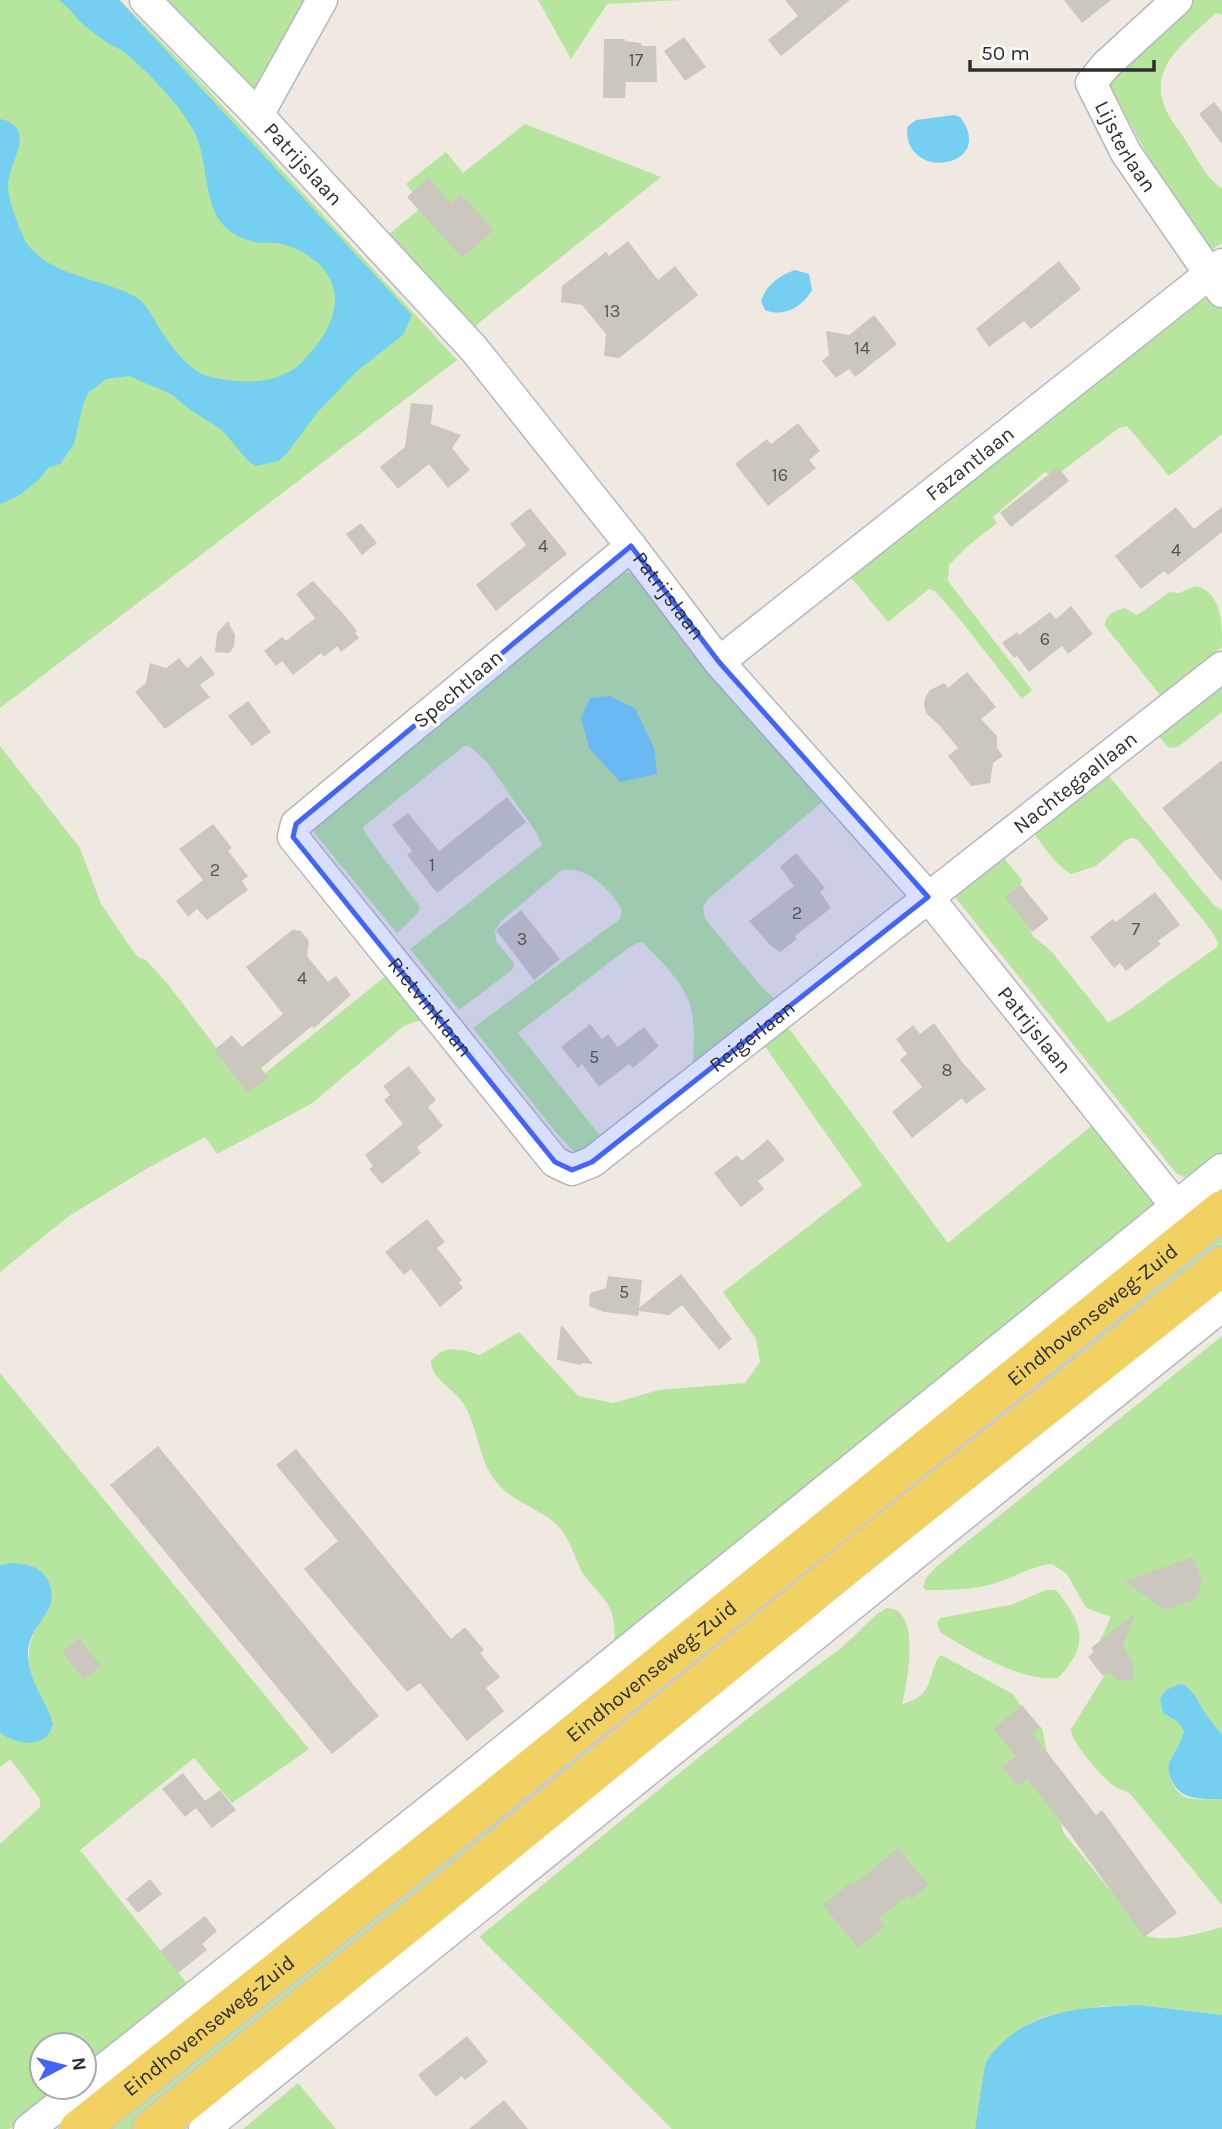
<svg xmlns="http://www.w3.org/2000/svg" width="1222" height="2129" font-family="Karla,sans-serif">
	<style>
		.green { fill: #b6e59e }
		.water { fill: #75cff0 }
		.building { fill: #cbc7bf }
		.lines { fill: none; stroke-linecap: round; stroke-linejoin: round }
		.minor-casing { stroke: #b4b7c1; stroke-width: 33 }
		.major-casing { stroke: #c9c9c9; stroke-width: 42 }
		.minor { stroke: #fff; stroke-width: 30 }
		.major { stroke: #f2d163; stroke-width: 38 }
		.marked { fill: #4264fb; fill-opacity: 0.2; stroke: #4264fb; stroke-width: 5; stroke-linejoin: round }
		.labels { text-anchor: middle; stroke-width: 7; stroke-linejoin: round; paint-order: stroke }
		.number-label { font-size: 18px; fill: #555452 }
		.street-label { font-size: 21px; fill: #2e2e2e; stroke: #fff }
	</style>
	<rect width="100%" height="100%" fill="#efe9e1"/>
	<path class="green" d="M0,0h120l76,77 261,283 -457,348z
		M162,0h147l-37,75 -20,19z
		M538,0h143l-74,4 -36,55z
		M1192,0h30v15l-6,-2c-28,27 -70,53 -50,97 5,11 14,21 20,31 10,15 21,39 36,47v55l-14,9 -27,-36 -62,-113 -12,-17 1,-8z
		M525,124l136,53 -187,150 -86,-92 35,-29 -17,-22 40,-32 17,21z
		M1197,299h18l7,8v127l-53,42 -42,-50 -8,2 -65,49 -9,-5 -52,45 4,6 -28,22 -20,20 -1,16 84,109 -10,9 -60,-77 -27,-31 -6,-2 -41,33 -39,-47z
		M626,572l5,1 10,7 181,222 -115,98 -4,7 2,12 56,67 17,16 -85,65c0,-19 3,-43 -3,-62 -7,-24 -31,-45 -47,-63l-6,1 -10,6 -109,84 84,105 -25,17 -23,-25 -81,-102 147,-109 2,-9c-12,-20 -34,-44 -60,-40l-61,51 -6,10 1,10 18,22 -2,7 -53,40 -49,-61 132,-104 -6,-13 -49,-70 -18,-16h-5l-101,81 2,6 55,74 -3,7 -20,19 -81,-98 -4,-12z
		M1196,586c26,6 26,38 26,61l-62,48 -55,-69c-1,-10 9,-15 19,-18l13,7 33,-23 9,1z
		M1222,679v33l-44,35 -9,1 -14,-16z
		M0,746l80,102 21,56 25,37 12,16 8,3 21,23 70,92 17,7 143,-115 41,52 -20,2 -13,4 -94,79 -94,50 -12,-17 -59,32 -77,47 -69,56z
		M1106,772l92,114 16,19 8,5v249c-15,10 -28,26 -46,14l-221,-276 47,-41 20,24 -7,23 18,33 18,15 57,71 14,-7 95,-68 1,-4 -7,-13 -74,-91 -5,-1 -6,2 -30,26 -25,8c-17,-10 -27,-28 -39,-43z
		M788,1027l160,216 147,-120 65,81 -545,442c-1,-10 0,-22 -3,-32 -4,-15 -19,-26 -28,-39 -10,-16 -13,-37 -28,-51 -20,-18 -49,-23 -64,-48 -15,-23 -14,-51 -30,-74 -9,-14 -31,-23 -31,-41 14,-18 31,-11 49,-6l39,-23 59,64 35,7 46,-13 86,-7 15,-21 -4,-23 -33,-47 139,-107 -98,-140z
		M1222,1233v11l-851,695 -236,190h-28z
		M1222,1336v399l-17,-22 -9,-16 -33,16 15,9 6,9c-3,12 -9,19 -14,30 -5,12 5,34 18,37 11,2 24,1 34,1v106l-90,-109c-7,-8 -11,-5 -18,-10 -12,-9 -43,-43 -43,-57l39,-62 -15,-16 16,-34 -25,-9 -19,-34 -15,-10c-21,2 -33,11 -53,18 -23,8 -49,8 -73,8l-3,-3 3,-9 11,-12z
		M0,1373l309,376 -77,54 -38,-45 -114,92 109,136 -105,84v-25h-42v42h20l-53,42h-9v-285l40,-37v-8l-30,-40 -10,8v-34l2,2 34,-46c-12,-31 -9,-50 10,-77l-35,-49 -11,2z
		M1046,1590h10c28,35 34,54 2,88 -38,4 -87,-27 -118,-46l-3,-9 3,-5 71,-13z
		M888,1608c34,2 19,75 14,97 6,-3 17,-7 21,-12 10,-11 8,-28 18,-38l72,39 15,23 14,11 21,104 84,104c24,7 52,-3 75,-9v88l-83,-10 -36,1 -57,10 -17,7 -41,35 -13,71h-303l-193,-192c120,-97 237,-198 362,-289 13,-10 35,-37 47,-40z
		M298,2083l38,46h-93z"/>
	<path class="water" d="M59,0h60l293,315 -9,20 -47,37 -40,42 -29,39 -8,8 -23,5 -7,-4 -27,-32 -33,-21 -18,-15 -42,-18 -23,3 -18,14 -5,12 -9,39 -14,20 -11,3c-12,17 -29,30 -49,37v-385c39,8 8,44 8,66 0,16 9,37 15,51 16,38 77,42 109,59 16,8 20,22 29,36 10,15 24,33 39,42 12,6 24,6 36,8 20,2 39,-1 56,-11 8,-4 13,-12 19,-18 27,-31 37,-68 -1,-95 -10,-7 -21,-12 -33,-14 -9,-1 -18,1 -26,-2 -50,-13 -40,-63 -53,-100 -3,-9 -10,-20 -15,-27 -16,-22 -38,-45 -59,-62 -5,-4 -12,-6 -18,-10 -7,-5 -14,-11 -21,-16 -10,-8 -16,-19 -26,-26z
		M954,115l6,2c38,50 -56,67 -53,10l9,-7z
		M795,270l14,4 3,16c-9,16 -28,28 -47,20l-4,-9c5,-16 19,-26 34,-31z
		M609,696l26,12 19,40 3,26 -37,8 -31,-34 -8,-30 9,-20z
		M11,1563c20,1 35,5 40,26 1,6 1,10 -1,16 -7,17 -22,29 -22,48 0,28 18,46 25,71 -7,26 -35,21 -53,9v-168z
		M1180,1684l5,1 11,12 9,16 17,22v64c-19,0 -39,2 -49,-16 -4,-7 -6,-15 -3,-22 5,-11 11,-18 14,-30l-6,-9 -15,-9 -3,-15 6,-8z
		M1139,2005l83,10v114h-247l10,-64c3,-9 10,-14 16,-21 36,-36 90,-37 138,-39z"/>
	<path class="building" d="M785,0h65l-69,56 -13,-16 30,-24z
		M1064,0h47l-29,23z
		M684,37l22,30 -21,14 -21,-30z
		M604,39h21v2l16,2 1,3h14l1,36h-31l-1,16h-22z
		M1214,102l8,10v32l-23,-30z
		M428,177l23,26 10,-9 33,36 -32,28 -55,-61z
		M628,241l30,39 17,-14 23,29 -79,63 -15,-2 2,-22 -24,-29 -21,-3 1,-16 44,-34 3,4z
		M1059,261l22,28 -50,40 -7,-8 -35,26 -13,-18z
		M874,315l23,29 -42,33 -6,-8 -13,9 -14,-17 7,-6 -3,-24 23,4z
		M411,403l22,2 -2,19 30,11 -9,13 18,22 -22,18 -19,-24 -31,25 -18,-22 25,-20z
		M798,423l22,28 -11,9 7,8 -48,38 -33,-42 32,-25 4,5z
		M1058,467l11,14 -58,46 -11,-14z
		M1176,507l18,22 28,-22v25l-54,43 -4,-4 -23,18 -26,-33z
		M530,508l37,46 -71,57 -20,-26 50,-40 -16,-21z
		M361,523l16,20 -15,12 -16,-21z
		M313,581l33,36 11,14 -2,2 4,5 -18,14 -4,-6 -13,11 -3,-4 -28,22 -11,-14 -6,5 -12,-15 18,-14 4,4 29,-23 -19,-24z
		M1071,606l22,28 -25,20 -6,-8 -33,26 -12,-16 -3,2 -12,-15 15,-11 2,3 31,-23 6,7z
		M228,621l7,14 -1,12 -5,6 -14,-1 2,-19z
		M201,656l14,18 -15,11 10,12 -45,32 -30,-37 11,-9 4,-20 16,5 13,-10 8,10z
		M967,672l29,35 -15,12 16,17v12l6,8 -10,7 -3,20 -19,3 -23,-30 10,-8 -18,-22 -14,-13 -2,-9 1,-6 5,-8 14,-7 4,5z
		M248,701l23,31 -19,14 -24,-30z
		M1222,760v122l-60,-74z
		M507,797l19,25 -89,71 -30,-38 5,-4 -20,-26 16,-12 31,38z
		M213,824l19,24 -4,3 20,25 -6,5 6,9 -41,30 -10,-11 -9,8 -12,-16 27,-21 -24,-31z
		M796,853l29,35 -5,4 11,16 -36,28 2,3 -17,13 -9,-6 -22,-25 45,-35 -14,-19z
		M1021,885l28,34 -17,13 -27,-35z
		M1155,892l25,33 -22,16 3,3 -35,27 -6,-8 -6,5 -24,-31 23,-18 3,3z
		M521,910l39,49 -26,21 -38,-50z
		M292,930l9,1 8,10 -2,15 21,26 8,-6 15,19 -21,19 -16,14 -2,-2 -51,42 7,9 -20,16 -34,-43 18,-15 10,12 41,-33 -37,-47z
		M934,1023l29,40 23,26 -20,15 -4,-6 -50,40 -20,-26 30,-25 -22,-27 7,-6 -11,-15 17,-14 7,9z
		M590,1024l12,15 6,-5 10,13 26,-20 15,19 -26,22 -4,-4 -30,23 -17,-23 -4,4 -17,-21z
		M409,1066l27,34 -8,7 15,19 -26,21 4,6 -39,31 -13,-15 4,-3 -8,-11 38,-31 -19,-24 6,-5 -7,-9z
		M768,1139l17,21 -27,21 6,8 -23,18 -27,-34 23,-18 5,6z
		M427,1219l18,23 -8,6 25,32 -3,2 4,6 -23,19 -29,-38 -7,6 -19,-23z
		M681,1274l51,65 -13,11 -37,-45 -13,10 -30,-4 -1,5 -34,-4 -15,-6 1,-13 16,-5 2,-12 34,4 -3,28z
		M561,1325l4,4 28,35 -12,-1v2l-24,-5z
		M158,1446l221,270 -47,38 -222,-269z
		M296,1449l155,190 14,-12 19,23 -4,3 20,24 -14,11 18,23 -37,30 -47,-58 -13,9 -103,-123 34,-28 -62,-76z
		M1193,1557l9,25 -7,17 -26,10h-5l-40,-28z
		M1135,1613l-12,33 11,19 -2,16 -16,-2 -7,-8 -6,5 -15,-19 6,-5 -3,-4z
		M79,1638l22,28 -17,14 -22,-28z
		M1022,1705l18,22 -8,6 64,82 6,-5 75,103 -33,24 -74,-103 -43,-55 -9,7 -16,-19 14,-11 -23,-27z
		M183,1773l22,28 15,-11 16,20 -24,18 -16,-20 -11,9 -23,-28z
		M898,1848l31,37 -17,14 -4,-4 -29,23 6,8 -27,22 -35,-43 27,-22 2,3z
		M150,1879l12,15 -24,19 -12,-14z
		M205,1916l12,15 -15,13 5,6 -29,23 -18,-22z
		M467,2036l21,26 -23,18 -3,-4 -26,21 -18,-22z
		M504,2100l24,29h-59z"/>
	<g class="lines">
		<defs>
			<g id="minor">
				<path id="s1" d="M145,0l113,115 216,234 157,197 88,116 209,235 248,309"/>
				<path id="s2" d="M1177,0l-71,65 -15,18 35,70 96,139"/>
				<path d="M258,115l64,-115"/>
				<path id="s3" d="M631,546l-335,278 -3,13 262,325 17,8 20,-8 630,-495"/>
				<path id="s4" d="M719,662l503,-398"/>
				<path d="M84,2085l373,-297 765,-619"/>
				<path d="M29,2129l53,-42"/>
				<path d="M204,2129l1018,-823"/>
			</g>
			<g id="major">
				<path id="s5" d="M79,2129l397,-316 746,-603"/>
				<path d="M152,2129l269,-216 448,-366 353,-281"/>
			</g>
		</defs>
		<use href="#minor" class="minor-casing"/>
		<use href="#major" class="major-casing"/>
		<use href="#minor" class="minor"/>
		<use href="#major" class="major"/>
	</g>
	<path class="marked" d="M631,546l88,116 209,235 -336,265 -20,8 -17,-8 -262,-325 3,-13z"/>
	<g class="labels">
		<g class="number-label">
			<text x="636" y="66">17</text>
			<text x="612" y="317">13</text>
			<text x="862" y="354">14</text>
			<text x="780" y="481">16</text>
			<text x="543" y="552">4</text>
			<text x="1176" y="556">4</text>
			<text x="1045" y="645">6</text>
			<text x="432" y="871">1</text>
			<text x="215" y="876">2</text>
			<text x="797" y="919">2</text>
			<text x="1136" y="935">7</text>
			<text x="522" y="945">3</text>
			<text x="302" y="984">4</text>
			<text x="594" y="1063">5</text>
			<text x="947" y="1076">8</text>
			<text x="624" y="1298">5</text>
		</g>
		<g class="street-label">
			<text dy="7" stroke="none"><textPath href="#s2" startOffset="192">Lijsterlaan</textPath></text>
			<text dy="7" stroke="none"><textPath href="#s1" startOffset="228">Patrijslaan</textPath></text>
			<text dy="7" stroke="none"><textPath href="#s4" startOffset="320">Fazantlaan</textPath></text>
			<text dy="7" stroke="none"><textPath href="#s1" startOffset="794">Patrijslaan</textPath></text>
			<text transform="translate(458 689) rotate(-40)" y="7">Spechtlaan</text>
			<text dy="7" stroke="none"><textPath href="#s3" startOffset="1521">Nachtegaallaan</textPath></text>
			<text dy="7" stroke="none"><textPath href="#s3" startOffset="667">Rietvinklaan</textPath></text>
			<text dy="7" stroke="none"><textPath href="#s1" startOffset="1362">Patrijslaan</textPath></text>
			<text dy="7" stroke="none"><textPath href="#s3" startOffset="1110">Reigerlaan</textPath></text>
			<text dy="7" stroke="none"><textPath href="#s5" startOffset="1300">Eindhovenseweg-Zuid</textPath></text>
			<text dy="7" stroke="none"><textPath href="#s5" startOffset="733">Eindhovenseweg-Zuid</textPath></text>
			<text dy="7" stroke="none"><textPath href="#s5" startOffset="166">Eindhovenseweg-Zuid</textPath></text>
		</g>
	</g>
	<g transform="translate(63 2066) rotate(83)"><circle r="33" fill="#ffffff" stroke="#ababab" stroke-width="2"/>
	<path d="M0-5L12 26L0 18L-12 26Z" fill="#4264fb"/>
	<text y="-10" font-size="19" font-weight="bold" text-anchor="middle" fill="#2e2e2e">N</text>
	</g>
	<path d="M970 60v10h184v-10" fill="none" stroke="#2e2e2e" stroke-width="3.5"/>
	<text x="981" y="60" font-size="21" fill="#2e2e2e" stroke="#ffffff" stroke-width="5" paint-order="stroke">50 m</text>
</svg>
